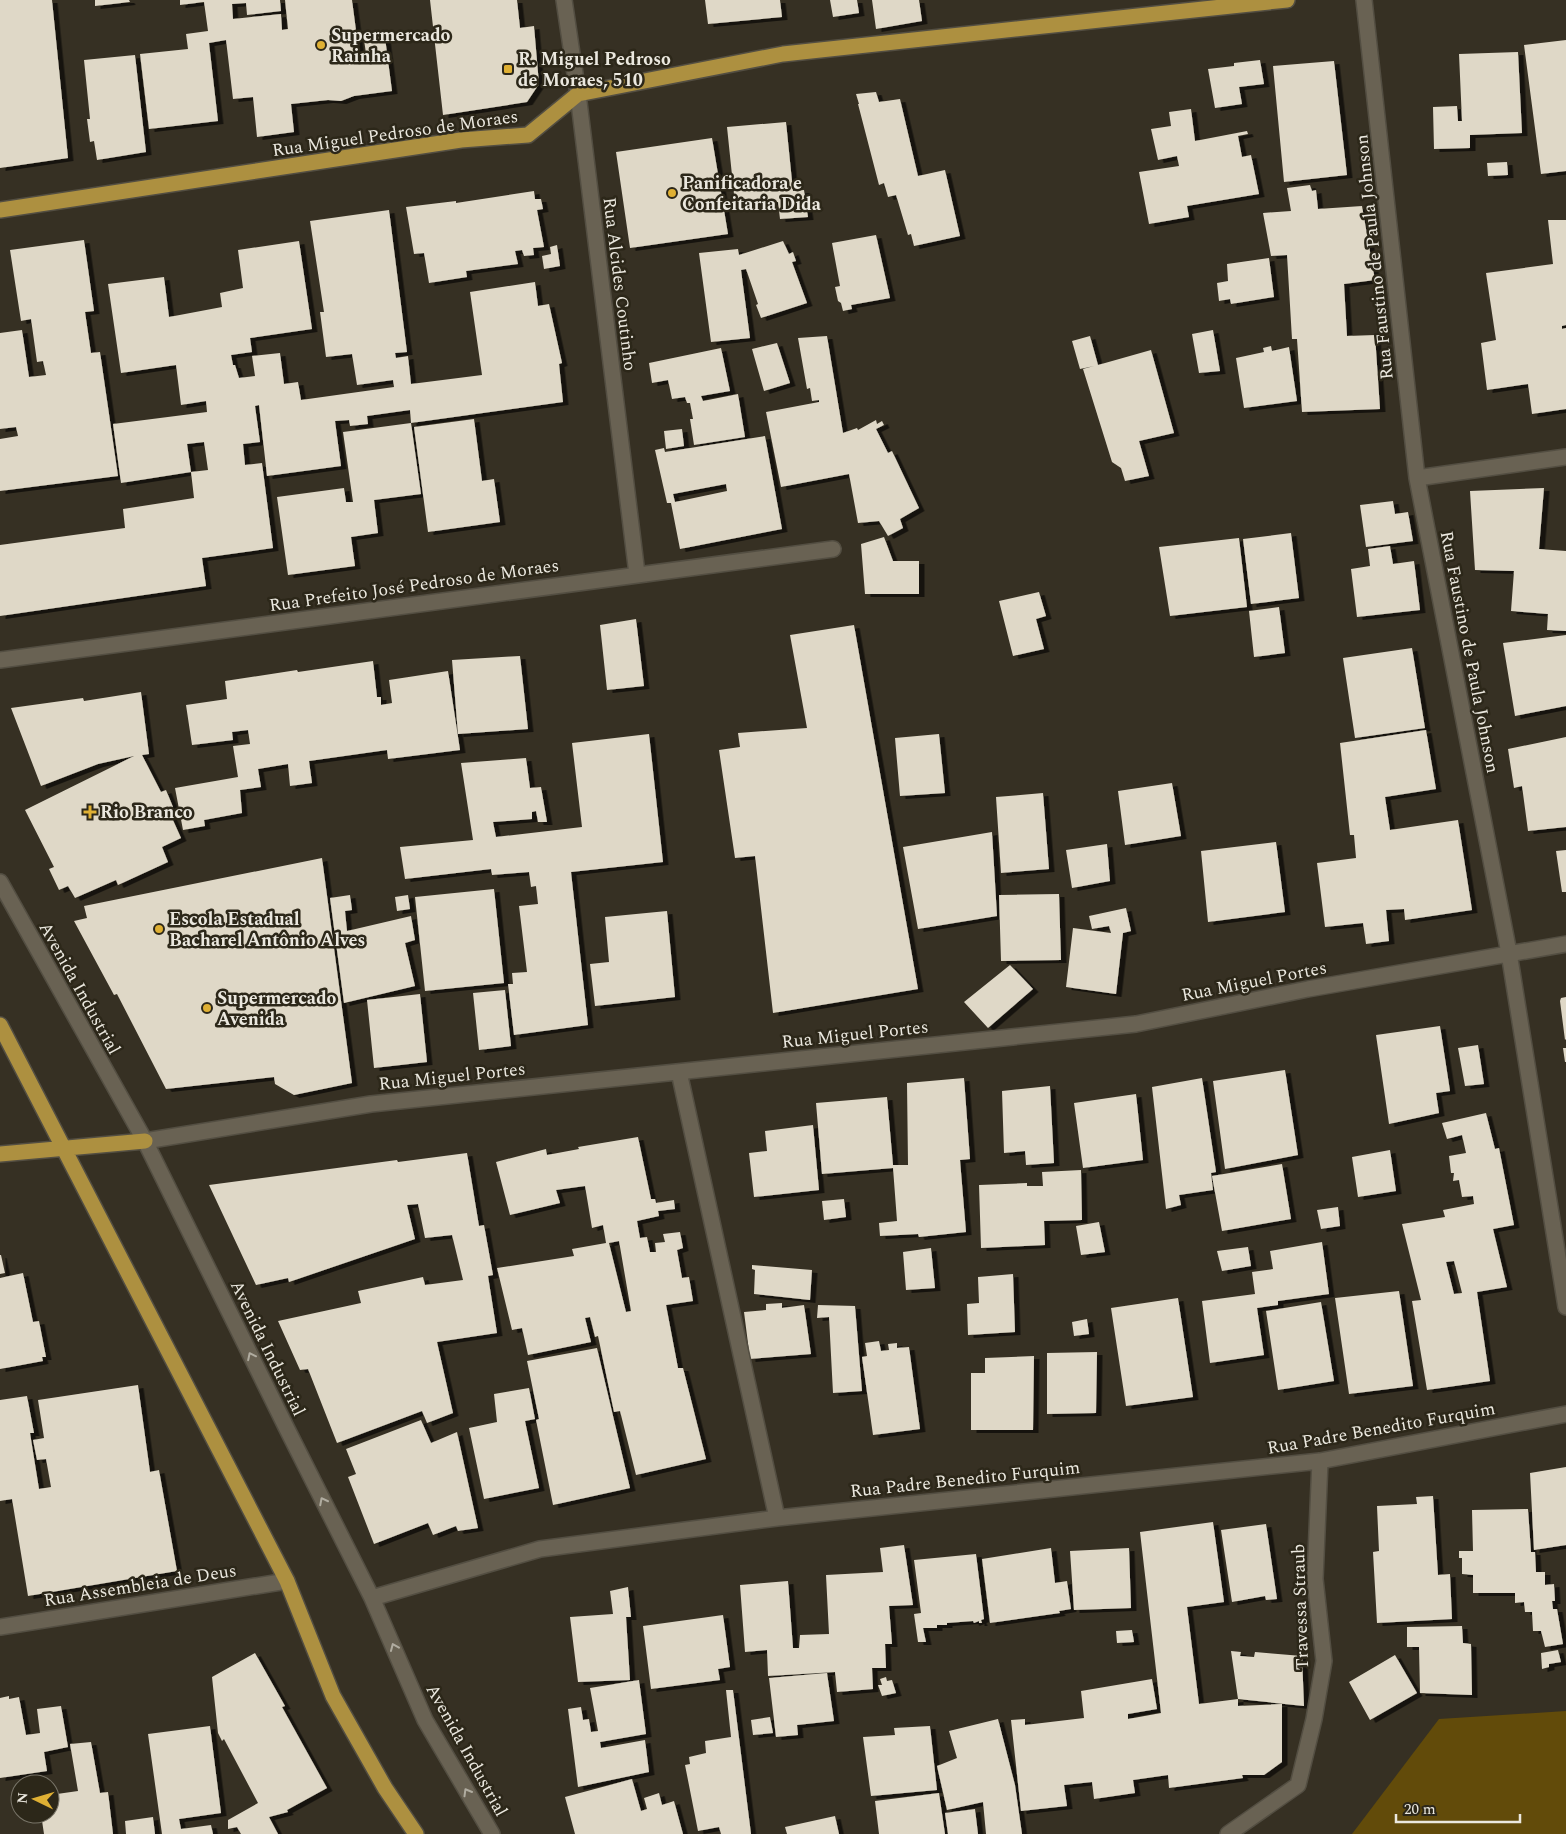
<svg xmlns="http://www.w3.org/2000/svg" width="1566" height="1834" font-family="Spectral,serif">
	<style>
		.green { fill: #624b0a }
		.building { fill: #dfd8c7; fill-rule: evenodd; filter: url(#shadow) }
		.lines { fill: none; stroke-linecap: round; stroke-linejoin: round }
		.minor-casing { stroke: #534e42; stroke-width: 18 }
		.major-casing { stroke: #534e42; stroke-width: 18 }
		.minor { stroke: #696253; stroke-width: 15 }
		.major { stroke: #ad9040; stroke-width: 15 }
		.oneway { stroke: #b0aca0 }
		.poi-dot { fill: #dfb034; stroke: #2c2719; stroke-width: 2 }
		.labels { text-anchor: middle; stroke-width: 5; stroke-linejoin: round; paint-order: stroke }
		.poi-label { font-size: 18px; font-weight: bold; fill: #ebe8df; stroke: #2c2719; text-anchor: start }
		.street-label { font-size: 18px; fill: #ebe8df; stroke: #2c2719 }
	</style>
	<defs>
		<filter id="shadow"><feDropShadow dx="5.5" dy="3" stdDeviation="0" flood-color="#0009"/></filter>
	</defs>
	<rect width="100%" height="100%" fill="#363023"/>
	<path class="green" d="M1566,1711v123h-214l87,-115z"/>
	<path class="building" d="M0,0h52l16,158 -68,10z
		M95,0h34l1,2 -35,4z
		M180,0h100l1,11 -34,4 -1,-12 -14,1 1,15 48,-5 1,16 6,-1 -3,-29h67l8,61 7,-1 -4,-27 21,-3 8,61 -38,5 -13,5 -13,-1 -37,4 3,28 -37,5 -4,-40 -20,2 -7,-59 -17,3 9,78 -69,8 -9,-75 48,-5 -2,-15 22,-3 -4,-29 -24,3z
		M430,0h87l3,28 14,-2 5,58 -12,18 -84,13z
		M705,0h75l2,17 -74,7z
		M830,0h27l2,13 -26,4z
		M872,0h47l3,21 -46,8z
		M1566,40v131l-25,3 -17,-129z
		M1518,52l4,81 -52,2v13l-36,1 -1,-42 24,-1 1,15h4l-3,-67z
		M135,55l11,97 -49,8 -3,-19 -4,1 -3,-23h3l-6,-59z
		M1260,60l4,24 -25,3 3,17 -27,4 -7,-39 26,-3v-3z
		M1334,61l13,114 -63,7 -11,-116z
		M876,92l3,10 21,-3 18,77 27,-6 15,66 -46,10 -3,-12 -3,1 -12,-40 -8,2 -4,-14 -5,2 -21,-81h1l-3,-10z
		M1191,109l4,32 52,-10 1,3 -10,2 4,21 9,-2 8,39 -72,12 2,11 -40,7 -10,-52 40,-6 -2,-10 -19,4 -7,-31 20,-3 -2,-14z
		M786,122l7,69 11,-1 4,27 -28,2 -2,-17 -43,2 -8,-77z
		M712,138l16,96 -98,14 -14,-96z
		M1507,162l1,13 -20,1 -1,-13z
		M1310,185l2,6 4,-1 2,19 44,-3 13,74 -31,4 3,52 28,-1 5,74 -78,3 -5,-73h-5l-5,-84 -16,1 -8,-43 28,-2 -4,-23z
		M534,191l1,8h6l2,10 -6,1 7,37 -11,1 1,7 -10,1 -2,-6 -7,1 3,13 -52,7 1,6 -38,6 -5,-30 -10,1 -8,-47 50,-6v2z
		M389,210l18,142 -12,1 1,5 12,-2 3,28 71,-9 -12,-83 65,-10 3,24 11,-2 13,59 -3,1 4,38 -152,21 -1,-13 -43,6 1,8 -18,2 -1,-6 -14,1 6,45 -74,10 -8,-71 -4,1 5,36 -17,2 2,21 17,-2 11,85 -71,10 4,28 -206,30v-71l125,-17 -2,-19 71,-11 -3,-26 17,-2 -4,-28 -17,2 4,28 -70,11 -8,-59 94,-12 -1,-11 -25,4 -5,-40 -55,8 -13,-89 56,-7 5,40 53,-10 -2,-14 23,-5 -5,-38 61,-9 13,88 -62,9 2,14 -21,3 2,10h2l4,13 16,-2 -3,-20 28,-3 4,31 14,-2 3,18 93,-13 -1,-7 -36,5 -5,-31 -26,3 -6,-45h4l-14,-91z
		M1548,220h18v105l-4,1v3l4,-1v81l-34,5 -4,-30 -41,6 -6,-47 15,-3 -10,-67 67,-9z
		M876,235l14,63 -39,7 1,4 -9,2 -2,-8 -3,-2 -3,-14 5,-1 -8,-43z
		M84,240l10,71 -9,1 6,41 9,-1 18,124 -118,15v-52l18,-3 -2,-9 -16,2v-96l22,-3 7,47 17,-2 -3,-14 -6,1 -6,-43 -10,2 -11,-71z
		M783,241l6,13 4,-2 3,9 -4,1 15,41 -46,15 -5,-13 2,-1 -12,-35 -5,1 9,68 -39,4 -12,-89 39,-4 1,6z
		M557,245l3,21 -16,3 -2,-13 9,-2 -1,-7z
		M1269,258l5,39 -43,7 -1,-5 -11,2 -2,-18 11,-2 -1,-17z
		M1213,330l7,41 -21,2 -7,-39z
		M827,336l16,97 14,-5 1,2 18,-10 1,4 5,-3 2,4 -8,4 12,24 4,-2 27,57 -19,11 3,9 -15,8 -9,-15 -21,2 -9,-49 -68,13 -15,-75 53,-10v-2l-7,1 -2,-13 -3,1 -9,-51z
		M1090,336l8,29 53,-15 23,83 -35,8 10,35 -24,5 -4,-13 -9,-6 -29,-93 11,-3 -14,3 -8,-28z
		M777,343l13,40 -26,8 -12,-42z
		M1271,346l1,5 17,-4 8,54 -53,7 -8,-50 28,-6 -1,-4z
		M721,348l9,43 -29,5 2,5 35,-7 7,43 -51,8 -4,-26h3l-3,-16h-3l-2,-6 -13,2 -4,-19 -16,3 -3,-20z
		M474,419l8,62 12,-2 6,43 -72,10 -14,-105z
		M411,423l10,71 -47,6 4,33 -27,4 4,29 -67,9 -11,-78 67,-9 2,14h7l-10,-70z
		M682,429l2,17 -18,3 -2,-18z
		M765,436l17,93 -102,20 -9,-46h-4l-12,-53 9,-2 1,4zM726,484l1,7 -52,11 -2,-8z
		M1544,488l-5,61 27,2v80l-19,-1 1,-16 -37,-3 3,-40 -39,-1 -5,-79z
		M1393,501l2,13 13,-2 5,29 -47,6 -6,-42z
		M1291,533l8,65 -48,6 -8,-65z
		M884,537l9,24h26v33h-54l-4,-50z
		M1239,538l8,69 -77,9 -11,-69z
		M1390,546l3,18 21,-3 6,49 -63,7 -6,-48 19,-3 -2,-17z
		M1039,592l7,24 -10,3 8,30 -31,7 -14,-55z
		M1279,607l6,46 -31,4 -5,-46z
		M636,619l8,67 -37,4 -7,-65z
		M854,625l64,364 -145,24 -18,-157 -20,2 -16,-108 21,-3 -2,-14 69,-5 -17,-93z
		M1566,635v71l-51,10 -12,-73z
		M1412,648l13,80 -70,10 -12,-80z
		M520,656l8,73 -70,5 -6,-74z
		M373,661l4,36h4v8l11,-2 -3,-23 59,-9 12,79 -72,9 -1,-9 -78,11 3,22 -22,3 -2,-22 -30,5 3,18 -21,3 2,23 -38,7 1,6 -22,4 -8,-42 63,-11 -5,-31 17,-2 -2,-14 -16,2 1,8 -41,5 -6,-40 41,-6 -2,-18 72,-11 1,2z
		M141,692l8,62 -7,1 19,37 5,-2 7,17 -5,2 13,29 -19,9 6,15 -50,23 -2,-5 -41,18 -7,-12 -9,4 -10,-21 5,-2 -29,-57 109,-54 -36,8 -57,22 -30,-78 72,-10 1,3z
		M1426,730l10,59 -51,8 5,33 68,-10 14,90 -67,10 -1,-11 -18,1 3,31 -23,3 -3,-21 -38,4 -8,-64 39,-5 -2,-23h-4l-10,-92z
		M649,734l14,128 -92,10 17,153 -74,10 -6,-51h5l-1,-11 15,-1 -8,-66 19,-2 -2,-18 -5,1 -2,-15 -37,3 -1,-6 -86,10 -5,-32 73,-7 -12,-77 65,-5 4,30 11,-1 6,35h-9l-2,-11 -4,1v7l-39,3 3,15 86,-10 -10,-84z
		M939,734l6,59 -45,3 -5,-58z
		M1566,737v90l-38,4 -6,-45 -8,2 -6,-39z
		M1172,783l9,53 -56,9 -7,-54z
		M1043,793l6,76 -48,4 -5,-76z
		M992,832l5,84 -79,13 -15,-82z
		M1276,842l9,70 -77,10 -7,-71z
		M1107,844l3,37 -38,7 -6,-38z
		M1566,850v42h-4l-6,-41z
		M322,858l30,225 -58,12 -19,-11 -1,-7 -108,12 -49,-95 -3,1 -40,-74 13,-3 -3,-12z
		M494,889l10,94 -79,8 -10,-94z
		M1059,894l2,66 -60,1 -2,-66z
		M350,895l2,15 -7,1 2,20 64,-15 4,24 -10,3 10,43 -71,17 -14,-105z
		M408,895l2,14 -13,2 -2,-14z
		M1126,908l5,23 -8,2 -7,61 -50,-7 7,-59 38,5 -2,-7 -17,3 -3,-13z
		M667,911l8,86 -80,9 -5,-42 19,-2 -4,-45z
		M1010,965l23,24 -45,39 -24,-26z
		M505,990l6,56 -32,4 -6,-57z
		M420,994l7,68 -53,6 -7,-68z
		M1566,997v42l-1,1 -5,-39 1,-3z
		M1440,1026l10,65 -14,2 3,20 -50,11 -13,-89z
		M1478,1045l6,39 -19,2 -7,-38z
		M1563,1048h3v14h-1z
		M1285,1070l13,85 -73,14 -12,-88z
		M964,1078l6,81 -10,1 6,72 -47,5 -1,-3 -38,2 -1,-13 18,-2 -4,-53 -71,6 -6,-71 71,-6 6,68h15l-1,-82z
		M1202,1078l14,94 -5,1 2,17 -34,5 2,10 -15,4 -14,-122z
		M1050,1086l4,77 -28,2 -1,-14 -21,2 -2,-62z
		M1136,1094l7,66 -60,8 -9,-65z
		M1486,1113l9,36 4,-1 15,77 -21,4 14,58 -30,5 13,89 -63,9 -15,-89 9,-1 -19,-76 43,-7 -2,-7 31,-6 -1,-8 -11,1 -3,-17 -6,1 1,-8h-3l-2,-17 17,-3 -4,-18 -15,4 -5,-16zM1454,1261l8,32 -8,1 -8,-32z
		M813,1125l6,65 -65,7 -5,-44 18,-2 -2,-20z
		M638,1137l13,62h4l1,4 18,-3 1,9 -17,2 1,5 -22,5 3,17 7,-1 3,15h6l-1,-9 10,-1 -2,-8 17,-2 3,16 -6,2 5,28 7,-1 4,24 -27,4 12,63h5l23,91 -70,16 -16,-64 -6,1 -16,-76 -3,1 -5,-20 -5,1 6,24 -63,13 -6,-27 -10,2 -15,-62 77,-12 -2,-7 34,-6 -3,-18 -11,3 -7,-42 -29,4 4,13 -50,12 -14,-53 50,-13 1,6 32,-6 -1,-2zM619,1241l12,70 -5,1 -17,-69z
		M1390,1150l6,41 -38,6 -6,-40z
		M467,1153l12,73 5,-1 9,50 -5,1 9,57 -60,9 16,71 -26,10 -5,-12 -85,32 -29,-74 -8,1 -22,-49 83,-18 -3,-12 65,-14 2,8 38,-5 -11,-45 -27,3 -7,-34 -11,1 8,34 -126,43 -1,-4 -32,7 -47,-100 188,-25 1,2z
		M1282,1164l9,55 -69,12 -10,-55z
		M1081,1170l1,50 -38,1 1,24 -64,3 -2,-63 48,-2v3h16l-1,-14z
		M844,1199l2,18 -22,3 -2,-19z
		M1338,1207l2,19 -19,3 -4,-19z
		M1099,1222l6,30 -24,3 -5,-29z
		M1322,1242l7,52 -51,7v4l-21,3 7,47 -54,8 -8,-62 53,-7 -3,-22 21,-3 -3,-18z
		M1248,1247l3,19 -29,5 -5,-20z
		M931,1248l4,40 -29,2 -3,-38z
		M0,1255h1l4,18 -5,1z
		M752,1265l60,5 -2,30 -56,-6 1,-24 -3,-1z
		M23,1273l10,49 6,-1 7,36h-4l1,4 -43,8v-91z
		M1013,1274l2,58 -47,3 -1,-31 12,-1 -1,-26z
		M1399,1291l14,95 -64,8 -14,-96z
		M1178,1298l15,99 -67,9 -15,-98z
		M1321,1302l13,79 -56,9 -12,-79z
		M782,1303v5l22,-3 7,49 -61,5 -6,-47 22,-2v-6z
		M818,1305l37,1 7,85 -29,2 -4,-76 -12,1z
		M1087,1319l2,15 -15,2 -2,-14z
		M879,1341l2,10 8,-1 -1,-6 9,-1v5l12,-1 11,82 -47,6 -11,-78 5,-1 -2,-13z
		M597,1348l33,140 -77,17 -17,-85 3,-1 -12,-58z
		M1097,1352l-1,61 -49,1v-61z
		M1034,1356l-1,74h-62v-57h14v-15z
		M138,1385l12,87 9,-2 18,101 -149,25 -16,-97 -12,2v-101l27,-4 7,37h-4l9,56 12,-2 -5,-28 -9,1 -4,-20 11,-2 -6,-38z
		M529,1388l6,31 -10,2 14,67 -55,11 -15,-71 28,-6 -3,-28z
		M421,1420l10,23 26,-11 21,96 -20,3 -2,-5 -23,9 -5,-12 -54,21 -26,-67 8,-3 -10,-25z
		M1566,1467v78l-32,5 -4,-77z
		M1433,1496l5,79 12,-1 2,45 -75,4 -4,-71 6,-1 -2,-45 40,-2 -1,-7z
		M1528,1509l3,43h4l1,20h9v13l9,-1 1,17h-3l1,8h4l6,35 -18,3 -4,-16h-8l-1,-19h-7l-1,-10 -9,1v-10h-42v-18l-11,-1v-16h-3v-7h14l-1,-41z
		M1213,1522l11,80 -37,5 12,97 39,-5v7l44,-2v58l-18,13h-22l1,3 -74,10 -1,-13 -35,5 2,13 -41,6 -2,-17 -28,3 3,21 -46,5 -10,-91 14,-1v6l59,-7 -3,-27 71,-12 5,30 -29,5v5l33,-6 -21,-181z
		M1266,1524l11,75 -11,1 -1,-4 -33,6 -11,-72z
		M904,1545l9,60 -24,1 3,38h-7l1,24h-14l1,21 -36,3 -2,-20 -67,4 -1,-26 -22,2 -5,-67 48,-4 5,67h6l1,-13 29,-1 -3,-59 57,-3 -3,-24z
		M1051,1548l4,35 12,-2 4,28 -12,2 1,2 -70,10 -8,-64z
		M1129,1548l2,60 -57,2 -4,-59z
		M976,1554l8,65 -3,1 1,3h-3v-2l-5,2 -1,-2 -26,2v2h-10v3h-14l3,14h-8l-4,-28 7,-1 -7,-53z
		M628,1587l3,30h-5l4,63 -52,2 -8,-65 43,-3 -3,-23z
		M723,1615l7,52 -12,2 2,11 -69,9 -8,-63z
		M1462,1626l1,17 8,1 1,51 -52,-2 -1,-46h-12v-20z
		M1132,1630l2,12 -17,1 -1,-12z
		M1558,1650l3,12 -12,2v3l-7,2 -1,-16z
		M1231,1651l10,1 -1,4 14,1 1,-5 47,4 2,50 -66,-7z
		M255,1653l30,53 -3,1 45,81 -40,22 1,2 -19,5 9,17h-37l-4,-7 -9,2v-9l30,-17 -34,-64 -2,2 -4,-8 -6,-56z
		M1395,1655l22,38 -47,27 -21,-38z
		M827,1673l7,48 -37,4 1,10 -22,2 -7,-59z
		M886,1677l1,4 5,-1 4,13 -14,3 -4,-11h4l-2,-6z
		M639,1680l7,54 -46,8 1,6 44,-8 4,32 -71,15 -10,-78 13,-2 2,13 6,-1 2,13 7,-1 -8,-43z
		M726,1690h7l18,144h-30l-2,-7 -21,4 -13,-66 5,-1 -1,-7 17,-4 -1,-12 26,-4z
		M9,1696v3l10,-2 7,38 14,-2 -3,-24 24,-3 7,41 -24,5 3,19 -47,7v-80z
		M770,1717l3,16 -20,2 -2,-15z
		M998,1719l17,66 7,49h-36l-3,-32 -36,8 -10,-44 20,-8 -8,-27z
		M210,1726l11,87 -42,6 2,10 30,-4 2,9h-51l-14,-100z
		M930,1726l7,64 -66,6 -8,-59 32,-2 -1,-7z
		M91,1742l9,51 8,-1 5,42h-69l-3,-20h9v-19l28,-4 -8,-47z
		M632,1779l9,32 6,-2 -3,-11 15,-5 3,12 12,-4 9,33h-108l-10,-37z
		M939,1793l6,41h-66l-4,-33z
		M975,1809l3,25h-30l-3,-21z
		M835,1816l4,18h-52l-2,-7z
		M153,1817l2,17h-29l-1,-13z"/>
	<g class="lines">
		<defs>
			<path id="minor" d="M564,0l14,94 59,480
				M1364,0l53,478 92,475 57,354
				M1417,478l149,-21
				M0,660l833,-111
				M0,882l145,259 141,286 86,171 53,122 67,114
				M679,1072l98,446
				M145,1141l226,-37 765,-80 172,-35 258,-45
				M372,1598l168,-49 237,-31 543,-57 246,-47
				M0,1627l287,-46
				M1228,1834l70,-49 16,-66 10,-58 -9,-82 5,-118"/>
			<path id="major" d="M0,210l461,-70 67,-5 50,-41 205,-40 504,-54
				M0,1025l287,556 46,115 52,92 31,46
				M0,1154l145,-13"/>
		</defs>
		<use href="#minor" class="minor-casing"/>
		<use href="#major" class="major-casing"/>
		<use href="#minor" class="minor"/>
		<use href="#major" class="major"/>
	</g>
	<defs><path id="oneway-chevron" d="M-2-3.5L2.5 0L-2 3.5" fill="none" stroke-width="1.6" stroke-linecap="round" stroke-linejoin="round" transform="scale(1.25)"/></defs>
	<g class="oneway">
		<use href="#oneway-chevron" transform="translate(251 1356) rotate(-116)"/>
		<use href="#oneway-chevron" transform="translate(323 1501) rotate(-117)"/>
		<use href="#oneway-chevron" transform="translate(394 1647) rotate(-113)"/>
		<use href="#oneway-chevron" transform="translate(467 1792) rotate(-120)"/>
	</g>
	<g class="poi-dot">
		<circle cx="321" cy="45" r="5"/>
		<rect x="503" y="64" width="10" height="10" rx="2.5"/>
		<circle cx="672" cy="193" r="5"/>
		<path d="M87.5 804.5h5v5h5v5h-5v5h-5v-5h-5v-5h5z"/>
		<circle cx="159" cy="929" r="5"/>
		<circle cx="207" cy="1008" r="5"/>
	</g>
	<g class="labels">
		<g class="poi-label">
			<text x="331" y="41">Supermercado<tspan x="331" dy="21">Rainha</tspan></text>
			<text x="518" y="65">R. Miguel Pedroso<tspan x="518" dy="21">de Moraes, 510</tspan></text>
			<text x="682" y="189">Panificadora e<tspan x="682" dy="21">Confeitaria Dida</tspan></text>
			<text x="100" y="818">Rio Branco</text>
			<text x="169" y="925">Escola Estadual<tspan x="169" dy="21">Bacharel Antônio Alves</tspan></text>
			<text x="217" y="1004">Supermercado<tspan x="217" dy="21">Avenida</tspan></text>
		</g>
		<g class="street-label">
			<text transform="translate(395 133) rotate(-8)" y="6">Rua Miguel Pedroso de Moraes</text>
			<text transform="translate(1374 257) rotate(-96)" y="6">Rua Faustino de Paula Johnson</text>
			<text transform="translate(620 284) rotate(83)" y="6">Rua Alcides Coutinho</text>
			<text transform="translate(414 585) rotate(-8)" y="6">Rua Prefeito José Pedroso de Moraes</text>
			<text transform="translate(1470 652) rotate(79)" y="6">Rua Faustino de Paula Johnson</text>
			<text transform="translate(1254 981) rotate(-11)" y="6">Rua Miguel Portes</text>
			<text transform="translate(80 988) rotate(61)" y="6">Avenida Industrial</text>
			<text transform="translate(855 1034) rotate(-6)" y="6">Rua Miguel Portes</text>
			<text transform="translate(452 1076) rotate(-6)" y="6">Rua Miguel Portes</text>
			<text transform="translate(268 1348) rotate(64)" y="6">Avenida Industrial</text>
			<text transform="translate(1381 1428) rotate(-10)" y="6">Rua Padre Benedito Furquim</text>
			<text transform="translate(965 1479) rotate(-6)" y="6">Rua Padre Benedito Furquim</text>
			<text transform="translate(140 1585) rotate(-9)" y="6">Rua Assembleia de Deus</text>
			<text transform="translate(1300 1607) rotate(-92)" y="6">Travessa Straub</text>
			<text transform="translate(467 1750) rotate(61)" y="6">Avenida Industrial</text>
		</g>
	</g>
	<g transform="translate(35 1799) rotate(275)"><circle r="24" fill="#2c2719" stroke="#787468"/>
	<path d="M0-4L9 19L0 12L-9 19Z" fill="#dfb034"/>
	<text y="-8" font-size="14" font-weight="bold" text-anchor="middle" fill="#ebe8df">N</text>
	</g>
	<path d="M1396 1814v8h124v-8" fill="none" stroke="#ebe8df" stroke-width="2.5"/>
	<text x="1404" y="1814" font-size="15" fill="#ebe8df" stroke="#2c2719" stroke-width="4" paint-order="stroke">20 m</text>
</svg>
